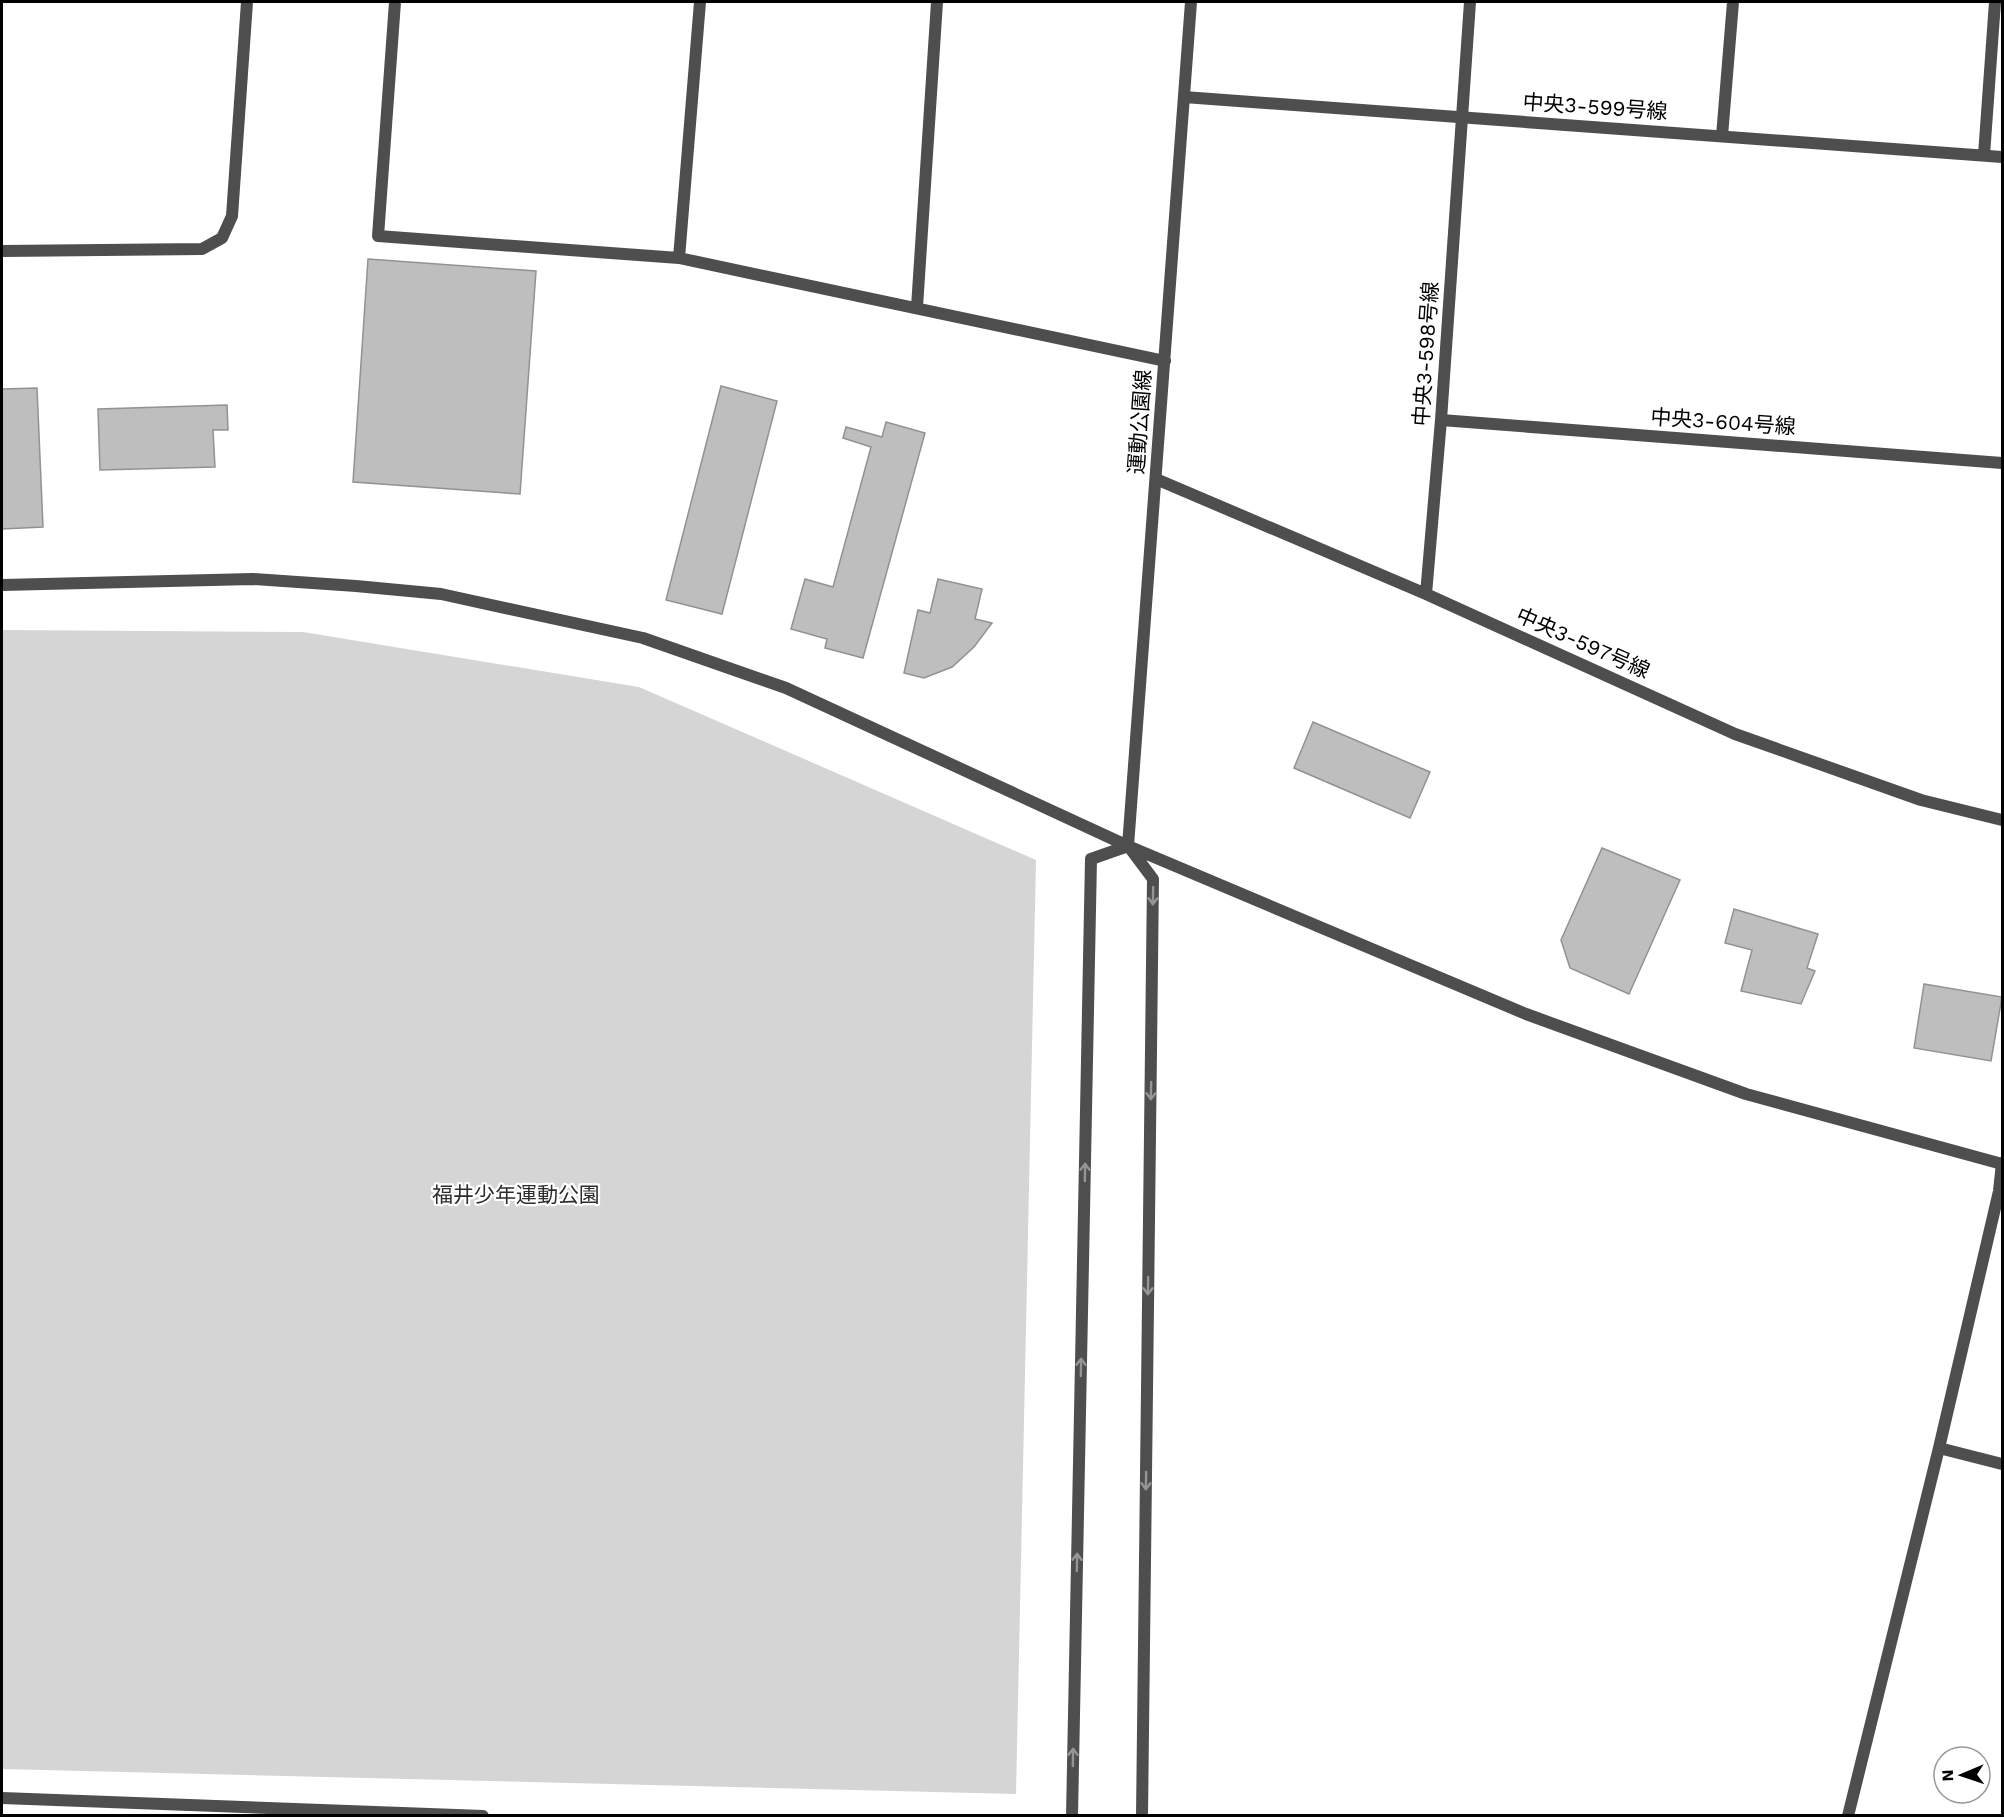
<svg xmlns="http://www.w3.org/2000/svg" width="2004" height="1817" font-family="'Work Sans','Noto Sans JP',sans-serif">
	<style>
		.green { fill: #d5d5d5 }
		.building { fill: #bebebe; stroke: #929292; stroke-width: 1.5 }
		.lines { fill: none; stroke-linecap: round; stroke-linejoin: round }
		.minor { stroke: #4e4e4e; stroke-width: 12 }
		.tertiary { stroke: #4e4e4e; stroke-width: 12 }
		.oneway { stroke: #959595 }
		.labels { text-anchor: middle; stroke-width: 4.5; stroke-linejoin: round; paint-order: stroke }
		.street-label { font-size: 21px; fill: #000; stroke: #fff }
		.park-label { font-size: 21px; fill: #2c2c2c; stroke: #fff }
	</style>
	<rect width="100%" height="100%" fill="#fff"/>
	<path class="green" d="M2,630l301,2 336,55 397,173 -20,934 -1014,-25z"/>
	<path class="building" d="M368,259l168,12 -16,223 -167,-12z
		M721,386l56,15 -55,213 -56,-14z
		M37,388l6,139 -41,2v-140z
		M227,405l1,25h-15l2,37 -115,3 -2,-61z
		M886,422l39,11 -62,225 -38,-10 2,-9 -36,-10 14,-50 28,8 38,-140 -28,-9 3,-11 36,10z
		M938,579l44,10 -7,30 17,4 -18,24 -22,20 -28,11 -20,-5 14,-63 12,3z
		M1313,722l117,50 -20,46 -116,-50z
		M1602,848l78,32 -51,114 -59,-26 -9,-28z
		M1734,909l84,25 -11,34 8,3 -14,33 -60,-13 11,-41 -27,-7z
		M1924,984l78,13 -11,64 -77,-13z"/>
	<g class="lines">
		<path class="minor" d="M395,2l-17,234 301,22 486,103
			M1722,136l11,-134
			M1984,155l11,-153
			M2,251l200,-2 20,-11 10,-22 15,-214
			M679,258l21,-256
			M917,307l20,-305
			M1441,420l561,43
			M1156,479l270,115 309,140 186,66 81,20
			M1426,594l15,-174 29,-418
			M1939,1448l63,16
			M1848,1816l91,-368 60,-257 3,-28"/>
		<path class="tertiary" d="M1184,97l818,60
			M2,585l251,-6 103,7 85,8 202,44 143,50 342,158 398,168 220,80 256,70
			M1128,846l63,-844
			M1129,847l24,32 -11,937
			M2,1798l481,18
			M1072,1816l19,-957 37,-13"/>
	</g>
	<defs><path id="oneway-shaft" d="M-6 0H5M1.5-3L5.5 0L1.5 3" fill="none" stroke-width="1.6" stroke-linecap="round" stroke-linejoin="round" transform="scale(1.5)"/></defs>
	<g class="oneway">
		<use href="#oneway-shaft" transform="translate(1153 896) rotate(91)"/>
		<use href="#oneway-shaft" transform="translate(1151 1091) rotate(91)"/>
		<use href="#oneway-shaft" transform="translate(1085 1172) rotate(-89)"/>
		<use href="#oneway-shaft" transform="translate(1148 1286) rotate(91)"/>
		<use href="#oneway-shaft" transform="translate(1081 1367) rotate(-89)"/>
		<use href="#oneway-shaft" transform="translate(1146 1481) rotate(91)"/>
		<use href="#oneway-shaft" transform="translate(1077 1562) rotate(-89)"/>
		<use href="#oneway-shaft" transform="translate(1073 1757) rotate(-89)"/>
	</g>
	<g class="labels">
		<g class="street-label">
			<text transform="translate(1595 107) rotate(4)" y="7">中央3-599号線</text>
			<text transform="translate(1426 354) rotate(-86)" y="7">中央3-598号線</text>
			<text transform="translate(1140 422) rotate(-86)" y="7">運動公園線</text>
			<text transform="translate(1723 422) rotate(4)" y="7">中央3-604号線</text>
			<text transform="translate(1583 643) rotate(24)" y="7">中央3-597号線</text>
		</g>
		<g class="park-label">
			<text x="516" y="1202">福井少年運動公園</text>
		</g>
	</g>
	<rect width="2004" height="1817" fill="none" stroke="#000000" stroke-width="6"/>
	<g transform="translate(1962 1775) rotate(268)"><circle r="28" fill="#ffffff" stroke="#999999" stroke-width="1.5"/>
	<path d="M0-4.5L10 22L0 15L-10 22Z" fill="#000000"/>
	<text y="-9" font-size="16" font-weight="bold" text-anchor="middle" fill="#000000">N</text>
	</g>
</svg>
